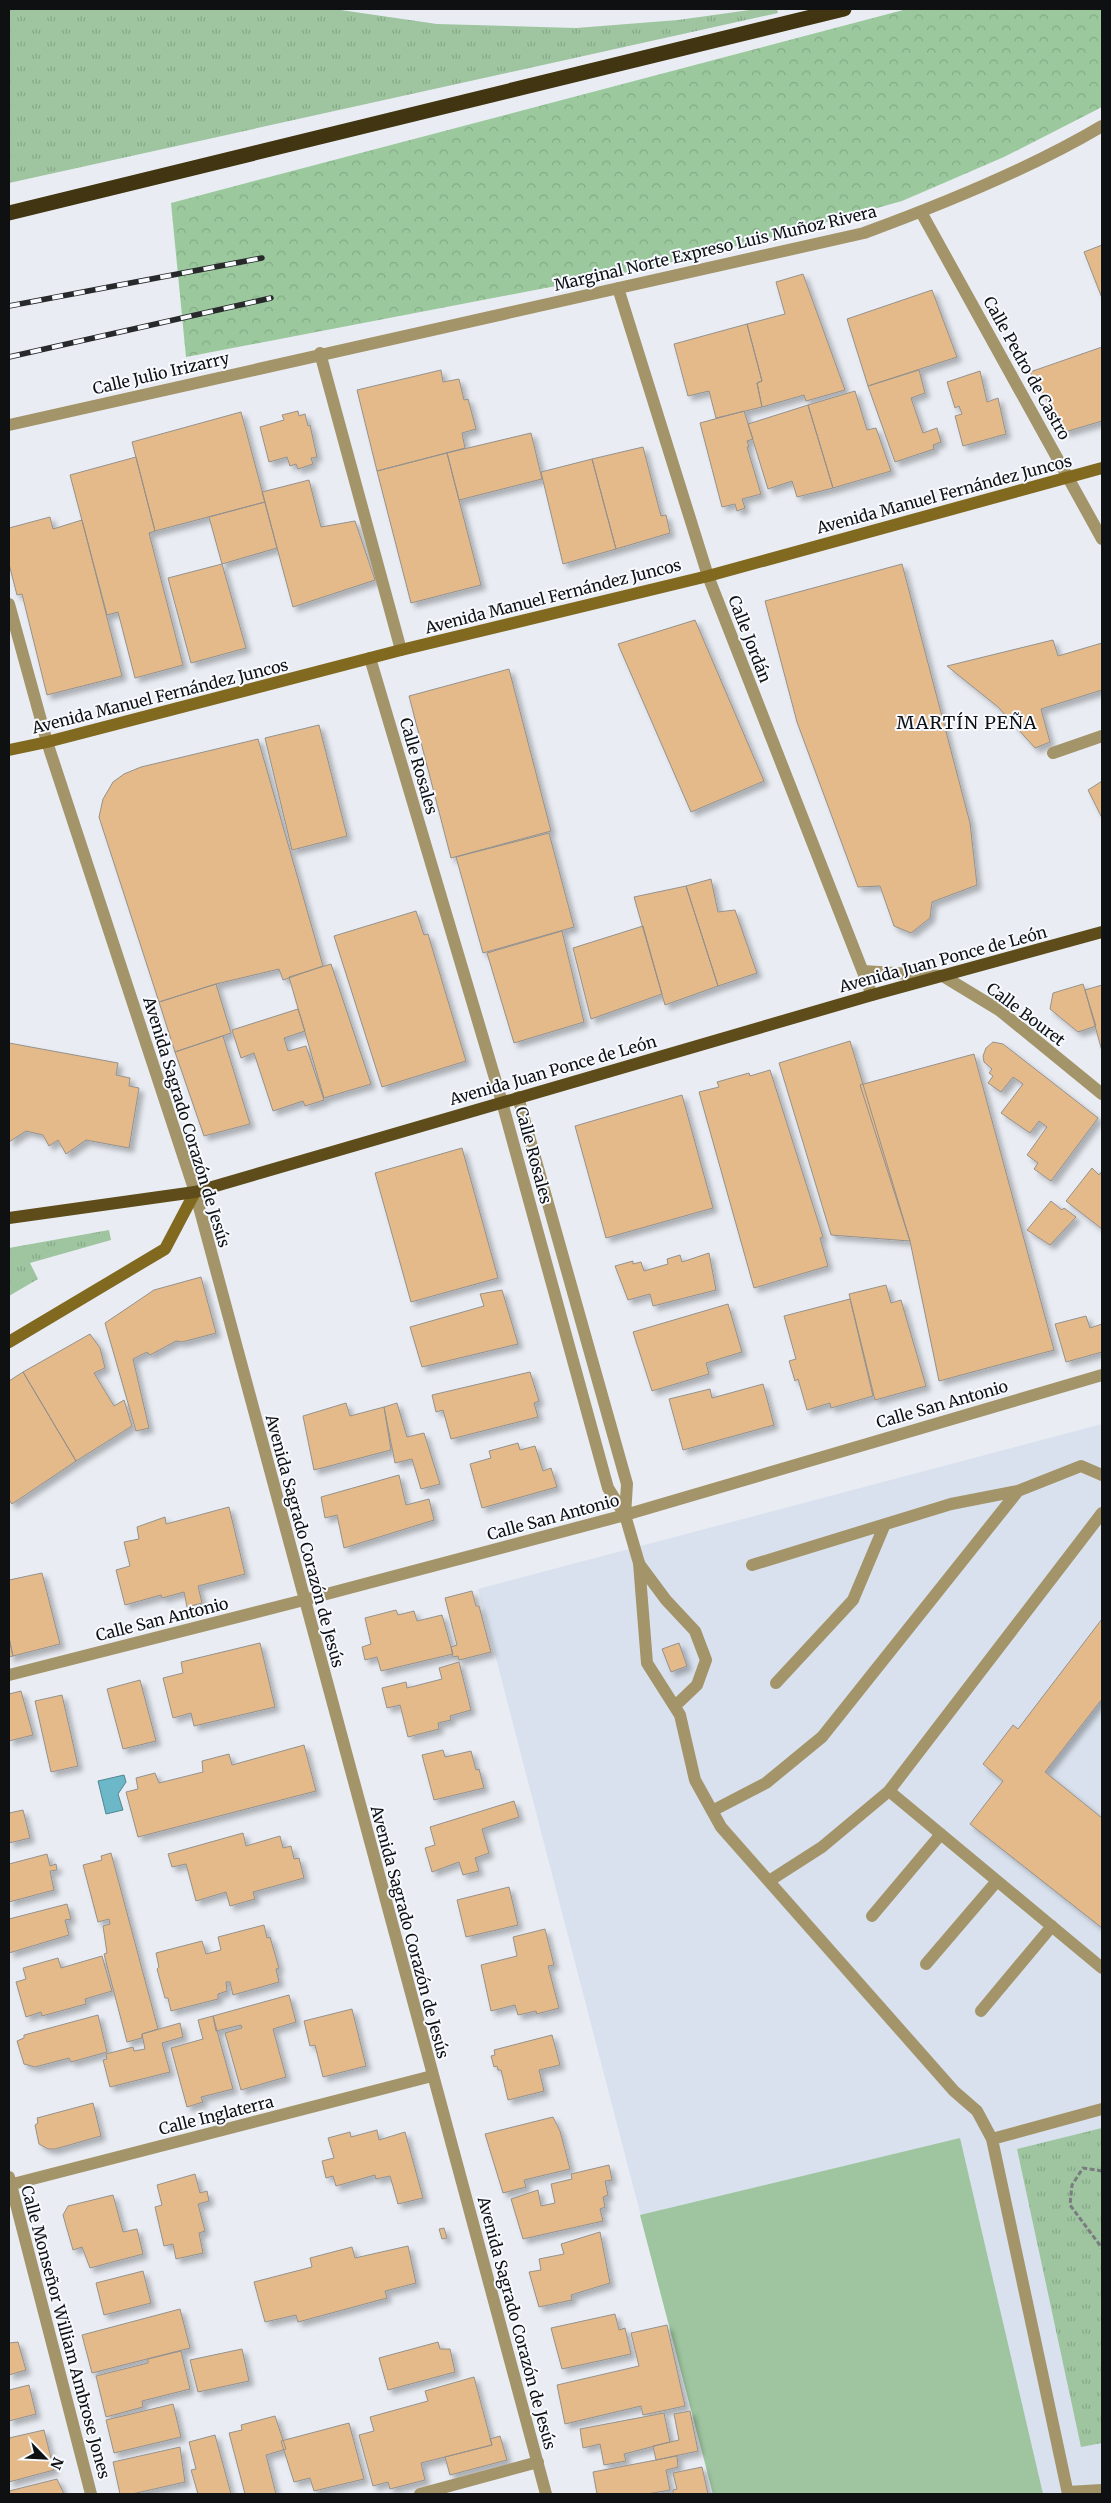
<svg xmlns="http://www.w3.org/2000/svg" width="1111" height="2503" font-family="Merriweather,serif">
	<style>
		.built { fill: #d8e1ed }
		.grass { fill: url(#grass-tufts) }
		.forest { fill: url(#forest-crowns) }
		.pitch { fill: #9ec59f }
		.water { fill: #6cb8c8; stroke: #508691 }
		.building { fill: #e4ba8b; stroke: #95918c; filter: url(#shadow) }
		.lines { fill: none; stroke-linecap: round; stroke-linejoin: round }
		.path { stroke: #7a7c80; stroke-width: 3; stroke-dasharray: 5 2.5; stroke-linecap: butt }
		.lane { stroke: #a49469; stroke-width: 12 }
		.street { stroke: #a49469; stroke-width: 12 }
		.secondary { stroke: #816920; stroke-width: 12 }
		.primary { stroke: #5e4d1b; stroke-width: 12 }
		.highway { stroke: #423511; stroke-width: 15 }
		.rail-casing { stroke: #28292b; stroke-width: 5.5 }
		.rail { stroke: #f7faff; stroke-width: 4; stroke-dasharray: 11; stroke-linecap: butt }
		.labels { text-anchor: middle; stroke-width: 4; stroke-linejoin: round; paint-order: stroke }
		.street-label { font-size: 16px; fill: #0f1012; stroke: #f7faff }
		.neighbourhood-label { font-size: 18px; letter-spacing: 1px; fill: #0f1012; stroke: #f7faff }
	</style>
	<defs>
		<pattern id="grass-tufts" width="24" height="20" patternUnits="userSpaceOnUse" patternTransform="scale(1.25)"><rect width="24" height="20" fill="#9ec59f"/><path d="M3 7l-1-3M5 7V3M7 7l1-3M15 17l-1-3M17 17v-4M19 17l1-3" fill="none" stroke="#87a888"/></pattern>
		<pattern id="forest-crowns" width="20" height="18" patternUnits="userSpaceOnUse" patternTransform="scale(1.25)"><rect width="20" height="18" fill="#9bc99d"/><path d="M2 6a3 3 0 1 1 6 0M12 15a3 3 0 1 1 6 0" fill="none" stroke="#84ac86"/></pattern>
		<filter id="shadow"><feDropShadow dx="4.5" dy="4.5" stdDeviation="2.5" flood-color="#0004"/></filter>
	</defs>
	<rect width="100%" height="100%" fill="#e9edf3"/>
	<path class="built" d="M1102,1424v1070h-389l-235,-905z"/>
	<path class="grass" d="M9,9h325l103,15 139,4 102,-8 79,-11h20l1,4 -769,170z
		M109,1230l2,10 -81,23 8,16 -29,17v-48z
		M1102,2128v315l-21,4 -64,-298z"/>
	<path class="forest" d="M907,9h195v98l-98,50 -102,44 -129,36 -129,32 -458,88 -15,-154z"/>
	<path class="pitch" d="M960,2138l83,356h-330l-73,-279z"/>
	<path class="water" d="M124,1775l2,7 -8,12 5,16 -17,4 -8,-33z"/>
	<path class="building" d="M1102,245v53l-18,-46z
		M803,274l42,116 -39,11 -2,-6 -42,12 -5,-24 5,-2 -15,-57 38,-10 -9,-32z
		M932,290l25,67 -89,29 -21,-67z
		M747,324l15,57 -5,2 5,24 -46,11 -7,-27 -21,5 -14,-52z
		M1102,347v74l-37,11 -35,-60z
		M441,370l2,12 16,-3 5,21 4,-1 8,30 -14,4 3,15 -88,23 -20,-81z
		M919,370l6,23 -14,5 12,35 14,-5 4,14 -8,3 1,4 -39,13 -27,-76z
		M980,371l7,31 11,-4 8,36 -43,12 -8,-30 7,-2 -3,-8 -4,2 -8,-26z
		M855,391l12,39 9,-2 15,43 -58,17 -25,-83z
		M808,405l25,83 -36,9 -5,-16 -24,8 -20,-65z
		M298,411l1,5 6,-2 3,12 2,-1 7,32 -6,1 2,6 -15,5 -2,-5 -6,2 -3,-9 -18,5 -9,-35 24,-7 -2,-5z
		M744,411l9,28 -6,2 2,6h-2l14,47 -19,5 3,9 -8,3 -2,-7 -13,3 -22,-84z
		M241,412l24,90 -110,29 -23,-89z
		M531,433l11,46 -83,21 -12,-47z
		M643,447l18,69 5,-1 4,18 -54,16 -24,-90z
		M447,453l34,132 -70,18 -34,-132z
		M136,457l19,74 -6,2 34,132 -48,13 -17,-66 -11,3 -37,-140z
		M592,459l24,90 -53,15 -22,-92z
		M309,480l12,47 34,-6 20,59 -82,27 -31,-115z
		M265,502l12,46 -55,16 -13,-47z
		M50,517l3,12 29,-9 40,156 -75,19 -25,-101 -5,1 -8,-31v-36z
		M222,564l24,84 -55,15 -23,-85z
		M902,564l68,259 7,62 -45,17 -2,16 -19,15 -17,-7 -14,-40 -22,1 -61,-165 -32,-121z
		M695,620l69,161 -73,31 -73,-168z
		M1053,640l5,16 44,-13v47l-61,19 9,33 -15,6 -37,-41 -51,-41z
		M509,669l42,162 -100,27 -42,-162z
		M319,725l28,111 -55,14 -27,-112z
		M258,739l65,227 -40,14 -4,-11 -63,15 -57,18 -60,-185 4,-18 10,-17 11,-8 17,-7z
		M1102,781v37l-14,-28z
		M549,833l25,94 -91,26 -27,-96z
		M711,879l7,33 17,-2 22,63 -39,13 -32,-100z
		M686,886l32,100 -53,19 -31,-108z
		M416,911l8,24 4,-1 38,127 -84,26 -48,-151z
		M643,926l19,68 -71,25 -18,-71z
		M562,931l22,91 -70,21 -27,-90z
		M331,964l40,120 -47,14 -35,-121z
		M216,984l15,49 -56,19 -16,-50z
		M1083,984l13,42 -18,6 -28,-23 3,-16z
		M1102,985v66l-17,-61z
		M298,1009l7,22 -21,7 4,13 18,-5 18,54 -19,6 -2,-5 -30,10 -19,-58 -13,5 -9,-28z
		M223,1036l27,88 -46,12 -29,-84z
		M850,1041l60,200 -79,-6 -52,-172z
		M993,1042l10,2 95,74 -47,63 -17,-12 4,-6 -11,-8 20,-28 -8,-6 -9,12 -29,-20 22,-29 -10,-7 -12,15 -13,-9 5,-7 -4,-3 3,-4 -8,-7 -1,-6 3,-8z
		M9,1043l109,20 -2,12 14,3 -1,8 10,2 -10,60 -43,-8 -20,14 -8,-14 -9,6 -6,-11 -17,-4 -17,11z
		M974,1054l80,296 -115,31 -29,-140 -50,-156z
		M770,1070l53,167 -3,1 8,28 -74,22 -55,-196 20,-5 -2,-5 32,-9 1,3z
		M682,1095l31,113 -107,30 -31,-112z
		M462,1148l36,130 -87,24 -36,-129z
		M1092,1168l7,7 3,-4v58l-36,-28z
		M1051,1201l11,9 2,-2 12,9 -26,28 -23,-15z
		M709,1253l7,37 -63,16 -3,-12 -22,6 -13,-34 18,-5v3l8,-2 3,9 24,-7 -1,-5 13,-4 2,7z
		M201,1277l15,56 -34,9 -6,-1 -26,14 -3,-3 -14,7 16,69 -13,3 -31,-108 49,-33z
		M886,1285l5,18 10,-3 25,86 -51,14 -26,-106z
		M502,1290l16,54 -96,23 -12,-40 74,-21 -4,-12z
		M850,1299l23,97 -42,12 -1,-5 -23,7 -9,-31 -3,2 -6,-20 7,-2 -12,-43z
		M728,1304l14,48 -36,11 3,11 -57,17 -19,-59z
		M1086,1316l4,12 12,-4v28l-36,10 -11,-38z
		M90,1334l10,14 5,20 -11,5 20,33 10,-6 8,26 -56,35 -53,-89z
		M23,1372l53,89 -64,43 -3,-4v-119z
		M530,1372l9,29 -5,2 4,14 -87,22 -8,-29 -7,2 -4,-17z
		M763,1384l11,41 -91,25 -14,-51 41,-10 2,9z
		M346,1403l4,13 34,-9 7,43 -77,20 -11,-54z
		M397,1403l10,34 17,-4 16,51 -19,5 -9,-30 -17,4 -11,-56z
		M518,1443l2,7 15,-4 8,25 8,-3 6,19 -75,21 -12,-44 21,-6 -2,-7z
		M399,1475l7,30 23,-6 5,21 -90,28 -7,-33 -12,3 -4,-21z
		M229,1507l16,67 -47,12 4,17 -15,4 -3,-15 -22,6 -1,-3 -36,10 -9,-35 14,-4 -6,-24 15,-3 -2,-12 28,-10 1,7z
		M42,1573l18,71 -47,12 -4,-18v-58z
		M472,1591l4,15h3l12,46 -32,8 -1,-4 -5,1 -2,-10 6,-2 -12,-47z
		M396,1610l2,5 16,-4 3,10 25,-6 11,39 -72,17 -4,-14 -12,3 -3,-13 9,-3 -6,-26z
		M1102,1619v80l-57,73 57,46v110l-132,-104 33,-43 -20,-17 30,-39 5,4z
		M9,1638l4,18 -4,1z
		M260,1643l15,64 -81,19 -3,-13 -18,5 -10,-40 20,-5 -2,-11z
		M679,1643l8,23 -16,6 -9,-23z
		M459,1662l12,48 -21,6 1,4 -13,3 1,6 -31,8 -8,-32 -13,3 -5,-20 24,-6 1,6 35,-9 -3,-11z
		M140,1680l16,61 -33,8 -16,-60z
		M21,1691l12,44 -24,6v-47z
		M62,1695l16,71 -27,6 -16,-71z
		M304,1745l12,46 -178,46 -12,-45 12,-3 -2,-11 19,-5 4,10 44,-11 -1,-11 27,-7 3,11z
		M443,1750l2,7 26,-6 5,19 3,-1 5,19 -50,12 -12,-45z
		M514,1801l5,16 -37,12 7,24 -14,5 4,13 -16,4 -4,-13 -27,10 -7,-24 10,-3 -5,-18z
		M23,1810l7,28 -21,5v-30z
		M243,1833l3,13 34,-10 3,12 8,-2 3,13 5,-1 5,20 -51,14 2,7 -25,7 -4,-14 -30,9 -10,-37 -14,3 -4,-13z
		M111,1853l47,176 -16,5v4l-15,4 -23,-88 3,-1 -4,-27 7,-2 -1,-5 -11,3 -15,-57 19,-5 -1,-4z
		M47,1854l3,12 6,-2 1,6 -7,1 4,19 -45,12v-38z
		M509,1887l9,38 -52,12 -9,-37z
		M67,1904l4,15 -6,1 4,15 -60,18v-34z
		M264,1925l3,13 3,-1 9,31 -3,1 3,13 -46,13 -3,-13h-4l1,9 -9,3v5l-47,12 -3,-13h-3l-8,-29 2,-2 -3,-14 46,-12 4,13 15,-4 -3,-13z
		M545,1929l9,36 -6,1 11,42 -22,6 -1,-3 -18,4 -3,-10 -24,6 -10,-46 36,-9 -4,-19z
		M102,1956l10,35 -27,8 1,5 -44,12 -1,-4 -15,5 -10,-35 10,-3 -3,-11 35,-10 3,10z
		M289,1995l7,27 -23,7 13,48 -45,13 -16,-57 17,-5 -1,-3 -25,6 -3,-15z
		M352,2009l14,57 -43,11 -8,-32 -5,1 -6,-25z
		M98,2015l9,37 -36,10 -2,-4 -34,9 -11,-3 -7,-23 7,-3v-3z
		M213,2016l20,73 -32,8 2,5 -16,5 -16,-59 32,-9 -5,-19z
		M180,2023l3,14 -21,6 8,29 -60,15 -7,-27 4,-1 -1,-5 27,-7 1,4 11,-2 -3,-15z
		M552,2035l8,30 -21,5 5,21 -36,9 -7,-30h-3l-1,-4 -3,1 -3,-11 4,-1 -1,-5z
		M93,2103l8,33 -46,13h-7l-9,-5 -4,-19 3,-2 -1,-5z
		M553,2117l7,14 10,38 -46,11 2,7 -23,6 -18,-59z
		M377,2130l2,10 26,-8 18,66 -25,6 -8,-28 -14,3 -1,-4 -39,11 -3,-10 -7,2 -4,-17 12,-3 -6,-20 22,-6 1,5z
		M609,2165l3,15 -7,1 3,14 -5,2 2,10 -5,2 3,12 -80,18 -12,-40 27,-9 3,16 14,-3 -4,-19 21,-5 -1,-5z
		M195,2174l5,19 7,-2 2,10 -11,3 7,27 -6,2 4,20 -27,6 -3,-15 -9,2 -9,-39 7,-2 -5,-20z
		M113,2195l10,37 14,-3 6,25 -53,14 -8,-21 -9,3 -10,-35 5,-9z
		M444,2228l3,10 -5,1 -3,-10z
		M600,2232l10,51 -39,12 1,5 -33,7 -10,-35 12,-2 -2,-11 25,-5 -3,-10z
		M408,2246l8,37 -31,8 2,7 -89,24 -2,-7 -31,7 -11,-40 58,-15 -2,-9 42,-11 3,11z
		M143,2271l8,32 -47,12 -8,-32z
		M180,2309l10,39 -98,25 -10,-38z
		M615,2314l4,16 6,-2 6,26 -69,15 -11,-41z
		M667,2325l18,81 -42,9 -2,-9 -76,18 -8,-39 82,-19 -8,-33z
		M18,2342l8,28 -17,5v-32z
		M438,2342l2,7h10l5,23 -67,18 -9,-32z
		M242,2349l7,32 -51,11 -8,-32z
		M181,2351l9,38 -48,12 1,6 -37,10 -10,-41 52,-13v-4z
		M474,2377l18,68 -71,18 4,17 -35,9 -2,-7 -15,4 -14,-51 15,-4 -4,-14 58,-16 -3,-10z
		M29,2385l7,29 -27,7v-31z
		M173,2404l8,33 -67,16 -8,-33z
		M690,2411l8,40 -42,9 -3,-14 26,-6 -5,-26z
		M664,2413l6,29 -46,12 2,7 -22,4 -4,-21 -17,4 -3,-19z
		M275,2416l11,33 -20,6 10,39h-31l-16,-61 13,-3 -1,-5z
		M349,2423l15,56 -50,12 -4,-13 -16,4 -13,-41z
		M44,2430l10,40 -45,12v-44z
		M215,2435l16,59h-33l-7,-24 5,-1 -7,-27z
		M500,2436l7,24 -57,15 -5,-18 47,-12 -2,-6z
		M180,2447l5,35 -53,12h-12l-7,-32z
		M677,2456l1,11 -12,3 4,20 -23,4h-50l-4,-22z
		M702,2467l6,27h-35v-4l4,-1 -4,-16z
		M57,2479l7,15h-55v-3z"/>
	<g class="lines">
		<path class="path" d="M1102,2171l-19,-3 -11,17 -2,20 32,43"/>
		<path class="lane" d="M1053,753l49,-17
			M639,1563l8,100 33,52 15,65 26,47 233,264 23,20 15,28 76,355
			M640,1565l26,35 29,31 11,29 -9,25 -22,21
			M752,1565l199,-61 67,-13
			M776,1683l77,-83 32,-76
			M889,1791l213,177
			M712,1811l54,-28 56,-46 196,-246 63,-25 21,9
			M769,1881l53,-34 67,-56 213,-278
			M872,1916l69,-82
			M926,1964l71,-83
			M981,2011l71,-85
			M992,2139l110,-30
			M1068,2492l34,-2"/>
		<path class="street" d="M921,212l181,327
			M618,288l90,288 164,419
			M320,353l81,297
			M9,425l855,-192c79,-29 166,-64 238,-107
			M9,604l38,138 148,450 351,1302
			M370,658l132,444 106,386 17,27 14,48
			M863,971l80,5 56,34 103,84
			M518,1097l109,387 -2,31
			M9,1675l295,-75 321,-85 477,-140
			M9,2177l82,317
			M9,2185l423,-109
			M420,2494l118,-32"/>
		<path class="secondary" d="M9,750l38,-8 354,-92 307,-74 394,-108
			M9,1342l156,-93 30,-57"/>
		<path class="primary" d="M9,1218l186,-26 677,-197 230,-63"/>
		<path class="highway" d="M9,213l835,-204"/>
		<defs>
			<path id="rail" d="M9,306l253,-48
				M9,357l262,-59"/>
		</defs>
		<use href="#rail" class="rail-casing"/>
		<use href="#rail" class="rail"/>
	</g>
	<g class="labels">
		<g class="street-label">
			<text transform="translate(715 248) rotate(-13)" y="6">Marginal Norte Expreso Luis Muñoz Rivera</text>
			<text transform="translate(1027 368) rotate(61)" y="6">Calle Pedro de Castro</text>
			<text transform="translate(161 373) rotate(-13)" y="6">Calle Julio Irizarry</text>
			<text transform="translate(944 494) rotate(-15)" y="6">Avenida Manuel Fernández Juncos</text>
			<text transform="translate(553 596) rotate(-14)" y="6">Avenida Manuel Fernández Juncos</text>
			<text transform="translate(750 639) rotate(69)" y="6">Calle Jordán</text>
			<text transform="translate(160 696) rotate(-14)" y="6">Avenida Manuel Fernández Juncos</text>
			<text transform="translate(419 766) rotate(74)" y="6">Calle Rosales</text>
			<text transform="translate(943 959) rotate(-15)" y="6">Avenida Juan Ponce de León</text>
			<text transform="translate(1026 1014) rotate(37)" y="6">Calle Bouret</text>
			<text transform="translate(553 1070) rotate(-16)" y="6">Avenida Juan Ponce de León</text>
			<text transform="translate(187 1122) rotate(73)" y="6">Avenida Sagrado Corazón de Jesús</text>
			<text transform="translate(534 1155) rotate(75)" y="6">Calle Rosales</text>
			<text transform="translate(942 1404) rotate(-16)" y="6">Calle San Antonio</text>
			<text transform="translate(553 1517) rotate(-15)" y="6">Calle San Antonio</text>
			<text transform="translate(305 1541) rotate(75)" y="6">Avenida Sagrado Corazón de Jesús</text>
			<text transform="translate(162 1619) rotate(-14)" y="6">Calle San Antonio</text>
			<text transform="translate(410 1932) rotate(75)" y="6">Avenida Sagrado Corazón de Jesús</text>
			<text transform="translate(216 2115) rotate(-14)" y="6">Calle Inglaterra</text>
			<text transform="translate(517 2323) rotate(75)" y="6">Avenida Sagrado Corazón de Jesús</text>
			<text transform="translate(66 2332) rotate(75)" y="6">Calle Monseñor William Ambrose Jones</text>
		</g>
		<g class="neighbourhood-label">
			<text x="967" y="729">MARTÍN PEÑA</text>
		</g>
	</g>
	<rect width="1111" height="2503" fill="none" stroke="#0f1012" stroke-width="20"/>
	<g transform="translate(45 2458) rotate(114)" stroke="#f7faff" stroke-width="4" paint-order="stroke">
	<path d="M0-4L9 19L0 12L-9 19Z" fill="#0f1012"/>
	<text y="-8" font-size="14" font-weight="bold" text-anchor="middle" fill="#0f1012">N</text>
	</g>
</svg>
